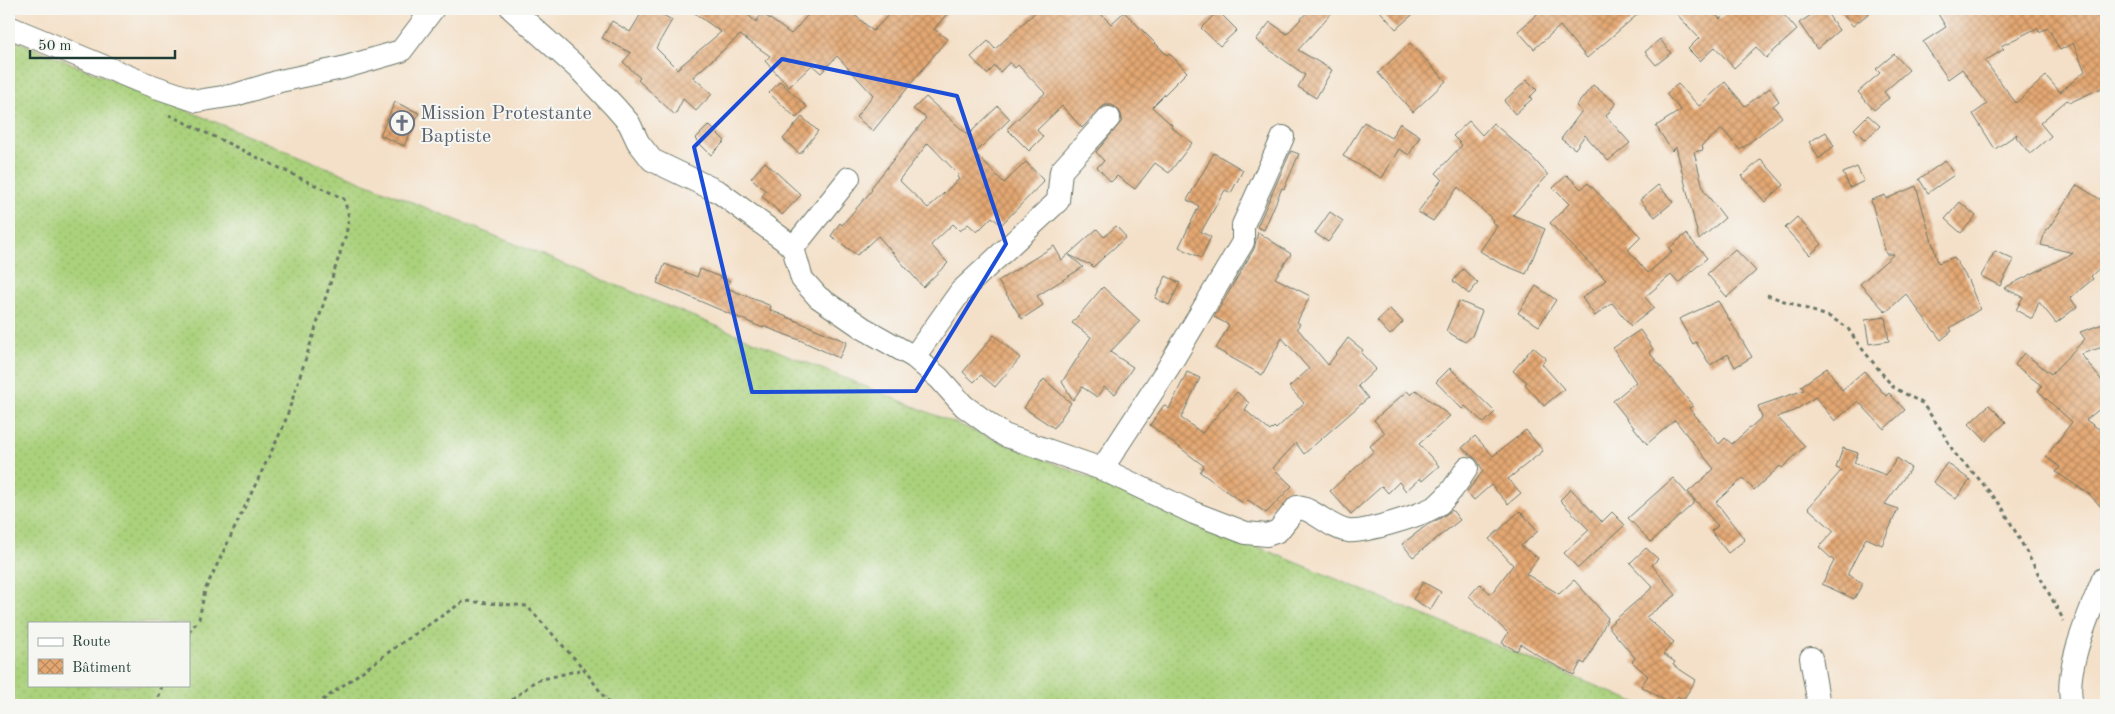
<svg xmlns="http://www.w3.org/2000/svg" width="2115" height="714" font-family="'Old Standard TT',serif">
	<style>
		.grass { fill: url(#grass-dots); stroke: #648758; fill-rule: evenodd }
		.building { fill: url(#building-cross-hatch); fill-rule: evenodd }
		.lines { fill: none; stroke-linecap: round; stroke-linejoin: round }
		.minor-casing { stroke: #6a7668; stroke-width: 24 }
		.path { stroke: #6a7668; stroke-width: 3; stroke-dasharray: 4 4; stroke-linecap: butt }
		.minor { stroke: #fff; stroke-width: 22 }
		.marked { fill: none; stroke: #1d4ed8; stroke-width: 4; stroke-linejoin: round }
		.labels { text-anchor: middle; stroke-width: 4; stroke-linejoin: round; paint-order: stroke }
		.worship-label { font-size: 20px; fill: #5b616d; stroke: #f6f6f2; text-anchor: start }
	</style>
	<defs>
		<pattern id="grass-dots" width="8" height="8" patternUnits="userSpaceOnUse" patternTransform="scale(1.25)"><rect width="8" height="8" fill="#aad17b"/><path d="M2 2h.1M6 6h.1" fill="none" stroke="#92b46b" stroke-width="1.8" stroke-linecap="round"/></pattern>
		<pattern id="building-cross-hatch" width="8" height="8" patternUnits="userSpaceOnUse" patternTransform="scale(1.25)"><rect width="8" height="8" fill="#e4a772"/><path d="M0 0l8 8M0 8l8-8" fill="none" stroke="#b8895e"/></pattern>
	</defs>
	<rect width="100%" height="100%" fill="#f6f6f2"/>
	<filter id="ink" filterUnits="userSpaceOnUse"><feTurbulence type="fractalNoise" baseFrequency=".02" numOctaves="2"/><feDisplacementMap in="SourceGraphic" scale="10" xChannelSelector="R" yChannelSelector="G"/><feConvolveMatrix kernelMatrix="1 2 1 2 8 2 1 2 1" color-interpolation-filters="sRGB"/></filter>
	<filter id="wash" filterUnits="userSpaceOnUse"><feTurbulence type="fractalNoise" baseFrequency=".0096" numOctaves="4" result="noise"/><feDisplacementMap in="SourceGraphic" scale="20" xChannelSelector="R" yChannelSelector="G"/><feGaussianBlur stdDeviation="1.12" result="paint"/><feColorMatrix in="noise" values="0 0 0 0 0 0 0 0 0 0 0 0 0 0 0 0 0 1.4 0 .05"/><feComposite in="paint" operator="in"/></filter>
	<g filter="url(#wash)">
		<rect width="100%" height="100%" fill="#f4e0c8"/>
		<path class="grass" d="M9,38l1179,480 454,187h-1633zM29,623h160v62h-160z"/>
		<g id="blocks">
			<path class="building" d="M644,9h8l20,11 -16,28 21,21 44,-37 -32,-23h52l15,13 6,-9 29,21 22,-25h35l25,22 21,-22h57l-17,20 13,10 -74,92 -17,-14 17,-22 -36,-39 -16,17 -9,-8 -23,22 -24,-26 5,-5 -30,-21 -47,42 19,17 -16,17 -13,-12 -8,16 -37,-35 2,-2 -17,-16 8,-9 -29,-15 10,-17 18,11z
				M1039,9h57l15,15 13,-12 43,43 2,-2 18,19 -35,35 20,18 -1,2 21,16 -23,30 -14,-10 -20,26 -18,-13 -6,6 -14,-15 7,-6 -8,-9 26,-31 -1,-7 -4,-6 -5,-3h-7l-5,4 -18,19 -20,-22 -25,24 6,7 -14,14 -22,-22 38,-36 -27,-28 -3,3 -5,-6 -10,10 -5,-6 -8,8 -16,-17 17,-16 7,8z
				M1310,9h25l-37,41 34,20 -16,28 -18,-11 7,-12 -49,-35 14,-18 17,12z
				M1378,9h41l-23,20z
				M1543,9h101l-57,49 -27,-32 -26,23 -16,-18z
				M1672,9h38l10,10 10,-10h49l18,21 -31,28 -10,-11 -22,21 -19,-21 -15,14 -12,-12 11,-11z
				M1820,9h4l15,21 -22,19 -18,-26z
				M1838,9h36l-21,17z
				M1935,9h171v77l-35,16 -4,-2 -27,23 11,13 -21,18 -14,-17 1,-3 -22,15 -22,-35 14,-10 -25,-35 -14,10 -25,-37 23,-15zM2037,28l2,4 9,-4 12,22 13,-7 12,28 -25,21 -14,-16 -30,27 -31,-42 19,-12 -3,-3z
				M1218,11l19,19 -17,16 -19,-18z
				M1660,39l11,14 -15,12 -11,-13z
				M1410,43l36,38 -33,31 -35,-39z
				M1894,54l15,16 -25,22 5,6 -15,12 -16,-18 22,-19 -4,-4z
				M1527,80l10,10 -7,7 2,2 -17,15 -11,-13z
				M780,81l27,26 -11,11 -27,-25z
				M1725,82l20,24 25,-18 9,13 -6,5 9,11 -42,33 -18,-21 -20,16 1,5 -9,2 10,39 21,27 -26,22 -23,-93 -4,4 -16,-25 25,-16 -15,-16 12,-10 21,22z
				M1593,85l23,18 -10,13 24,27 -22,18 -23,-26 -10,14 -14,-10 21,-28 -6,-5z
				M926,97l42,38 30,-29 12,13 -35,34 29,30 22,-21 18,19 -43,44 -9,-8 -15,15 -9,-8 -8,7 -7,-7 -22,21 17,18 -25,24 -45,-51 -21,19 -26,-19 9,-13 2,2 30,-35 -1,-2 55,-70 -13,-9zM928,143l31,32 -2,2 2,2 -31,29 -29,-28z
				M395,102l24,11 -15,33 -24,-11z
				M1868,115l12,11 -15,14 -11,-11z
				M802,117l16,14 -18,23 -17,-15z
				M1469,121l13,14 11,-12 40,35 15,17 -35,40 32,14 -19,45 -27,-11 -19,-12 17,-25 -5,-4 1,-2 -35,-33 -25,34 -15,-9 24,-33 -6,-6 26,-28 -9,-9z
				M1364,122l27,16 9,-15 20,13 -11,19 -10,-6 -17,29 -39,-22z
				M709,125l16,16 -14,14 -16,-16z
				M1826,132l8,14 -15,13 -10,-17z
				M1291,151l8,3 -15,35 -2,-1 -18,42 -7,-3z
				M1214,153l29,17 -12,23 -6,-3 -24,42 10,5 -10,21 -22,-11 20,-41 -12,-6z
				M1761,159l23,26 -19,17 -23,-26z
				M1945,161l9,14 -26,18 -9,-14z
				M765,162l36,33 -19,20 -20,-19 4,-5 -15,-13z
				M1857,167l7,14 -14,7 -7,-15z
				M1567,175l14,14 7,-6 53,54 -13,13 20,23 24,-21 -3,-4 17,-14 21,24 -29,25 -7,-8 -26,22 9,11 -23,18 -19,-23 -17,13 -13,-18 24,-18 -56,-57 19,-19 -16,-16z
				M1658,185l15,17 -18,15 -15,-17z
				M2077,185l29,18v59l-15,14 2,3 -23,19 7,9 -21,16 -17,-21 -7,17 -16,-9 7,-13 -19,-9 69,-35 -32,-8 5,-16h2z
				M1916,186l22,77 16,-6 14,23 12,29 -30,19 2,3 -11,9 -35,-46 -20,18 -26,-28 34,-30h-8l-15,-54 14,-5 1,4z
				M1960,202l16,14 -15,17 -16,-14z
				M1330,212l13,9 -15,21 -13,-9z
				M1797,217l25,27 -12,11 -25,-27z
				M1116,226l10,11 -33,30 -4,-4 -1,1 -19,-9 14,12 -46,29 6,9 -21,14 -24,-38 56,-35 8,14 35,-31 7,8z
				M1258,232l33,22 -16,24 35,18 -13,26 3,2 -3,4 31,37 20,-27 15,12 -2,3 15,16 -18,17 10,12 -64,56 -8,-11 -23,25 19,18 -26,27 -18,-13 -4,4 -44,-32 4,-6 -54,-41 14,-20 5,4 18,-37 13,6 -19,40 21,15 35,-41 12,11 -4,7 25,21 4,-4 2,2 28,-26 -15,-16 20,-18 -27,-31 -20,37 -46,-26 13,-24 -15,-8 40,-68z
				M1735,249l21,22 -29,26 -20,-23z
				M1995,251l19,9 -14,26 -19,-10z
				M665,264l32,13 3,-8 30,12 -3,7 44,18 -1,4 77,32 -8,16 -37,-17 -39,-15v2l-106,-45z
				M1463,269l15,14 -9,11 -16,-13z
				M1166,276l14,7 -11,22 -14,-7z
				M1536,286l20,14 -17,26 -21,-13z
				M1103,287l37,34 -30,31 23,15 -18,27 -11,-7 -7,10 -15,-10 -9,13 -11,-18 29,-45 -19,-14z
				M1459,301l23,10 -10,25 -7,6 -19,-11z
				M1718,301l34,56 -17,10 -7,-13 -18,11 -14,-23 -3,2 -14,-25z
				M1390,309l13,13 -13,13 -13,-14z
				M1885,317l4,24 -20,3 -4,-24z
				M2106,323v23l-25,8 25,32v18l-20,16 20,14v78l-17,-18 -33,-22 4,-5 -14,-10 26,-35 -34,-31 4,-5 -27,-21 9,-12 27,21 34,-35 -5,-7z
				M1640,330l13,19 -4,3 44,54 -4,2 30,36 6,-6 7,6 30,-27 -4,-11 46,-16 -3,-4 26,-18 15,22 22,-19 22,25 3,-3 16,17 -21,19 -26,-28 -23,20 -20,-24 -21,14 -17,6 28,29 -23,22 -2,-2 -26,24 -11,-12 -27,24 29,38 -17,13 -17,-22 7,-5 -30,-34 26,-23 -39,-49 -28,24 -34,-43 23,-19 -23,-34z
				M994,335l26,23 -25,29 -14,-12 -7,7 -11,-10z
				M1533,347l13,11 -4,6 22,25 -20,17 -19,-22 2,-2 -14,-11z
				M1450,368l45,44 -11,11 -19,-17 -3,3 -26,-27z
				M1044,379l27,24 -17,25 -30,-20z
				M1416,390l34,26 -31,28 20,22 -17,15 -2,-3 -14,13 -7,-9 -11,11 -6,-7 -31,28 -21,-23 44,-40 -4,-5 15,-13 -11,-13 33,-29 4,4z
				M1989,405l17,17 -20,19 -17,-17z
				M1526,430l17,21 -35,28 13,14 -13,11 -17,-19 -17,15 -7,-8 16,-21 -5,-10 -16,-13 13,-12 18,20z
				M1843,448l15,5 -4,10 32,12 11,-17 14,10 -26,36 13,5 -16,36 -16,-7 -18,35v2l15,8 -9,16 -32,-15 12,-23 -15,-14 15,-16 -26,-23 34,-38 -6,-2z
				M1947,463l23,17 -14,19 -23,-17z
				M1673,478l22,24 -44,40 -23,-24z
				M1571,489l31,33 10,-10 13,13 -47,43 -14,-15 25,-23 -29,-30z
				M1452,510l8,10 -47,37 -11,-13 25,-19 12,-6z
				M1520,511l18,20 -17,15 17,12 -12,16 33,20 15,-14 34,38 -23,46 -4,-2 -7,13 -27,-14 -26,-17 -4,7 -15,-8 6,-10 -39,-37 11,-12 11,10 22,-29 -24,-26z
				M1646,548l12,11 -6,6 24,30 -30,22 28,25 -11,12 12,8 -2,3 23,15 -13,20 -5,-4 -6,9 -31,-19 7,-10 -16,-14 3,-4 -27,-32 45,-39 -23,-24z
				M1423,582l18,10 -11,18 -17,-11z"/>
		</g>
	</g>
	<g filter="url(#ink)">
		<use href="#blocks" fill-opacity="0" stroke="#6a7668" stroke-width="1"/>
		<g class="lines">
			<defs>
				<path id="minor" d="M512,9l69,62 34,36 14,16 9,19 14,18 67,32 65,48 9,8 9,31 16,18 45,31 51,29 25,21 25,28 40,29 98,34 92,44 52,20 21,2 11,-4 19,-24c18,2 32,21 51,24 16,2 79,-17 91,-27 11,-10 20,-23 28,-36
					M9,27l135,56 53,18 38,-6 45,-14 62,-13 59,-17 32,-42
					M793,248l56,-70
					M914,357l47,-66 97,-90 3,-30 48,-53
					M1102,469l66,-101 75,-126v-17l40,-88
					M1811,658l8,47
					M2072,705c-9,-35 18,-93 31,-126"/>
			</defs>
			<use href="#minor" class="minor-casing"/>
			<path class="path" d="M169,115l175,84 5,18 -3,18 -62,190 -79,165 -6,29 -10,13
				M1767,295l63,22 17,10 12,18 34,42 29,16 18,25 15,26 24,25 23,28 62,114
				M157,705l5,-20
				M316,705l84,-61 64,-43 63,5 57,63 26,36
				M506,705l29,-24 49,-12"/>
			<use href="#minor" class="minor"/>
		</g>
	</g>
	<path class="marked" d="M782,59l175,37 49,148 -90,147 -164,1 -58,-245z"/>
	<defs>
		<symbol id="church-ring" viewBox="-11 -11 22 22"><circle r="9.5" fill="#f6f6f2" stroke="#6b7280" stroke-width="1.5"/><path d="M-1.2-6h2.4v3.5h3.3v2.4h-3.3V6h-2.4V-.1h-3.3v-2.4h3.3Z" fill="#6b7280"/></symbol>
	</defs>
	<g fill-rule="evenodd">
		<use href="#church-ring" x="388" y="109" width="28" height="28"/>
	</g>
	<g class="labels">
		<g class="worship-label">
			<text x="420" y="119">Mission Protestante<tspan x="420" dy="23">Baptiste</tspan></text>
		</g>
	</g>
	<rect width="2115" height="714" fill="none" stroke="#f6f6f2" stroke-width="30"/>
	<rect x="28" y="622" width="162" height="65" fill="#f6f6f2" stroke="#a0aca6"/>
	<rect x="38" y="638" width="25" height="8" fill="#ffffff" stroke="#a0aca6"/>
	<text x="72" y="646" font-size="15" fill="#1f3d34">Route</text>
	<rect x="38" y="659" width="25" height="15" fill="url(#building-cross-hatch)" stroke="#a0aca6"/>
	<text x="72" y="672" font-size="15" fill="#1f3d34">Bâtiment</text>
	<path d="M30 50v8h145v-8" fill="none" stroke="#1f3d34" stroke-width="2.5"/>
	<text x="38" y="50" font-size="15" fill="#1f3d34" stroke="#f6f6f2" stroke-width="4" paint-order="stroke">50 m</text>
</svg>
